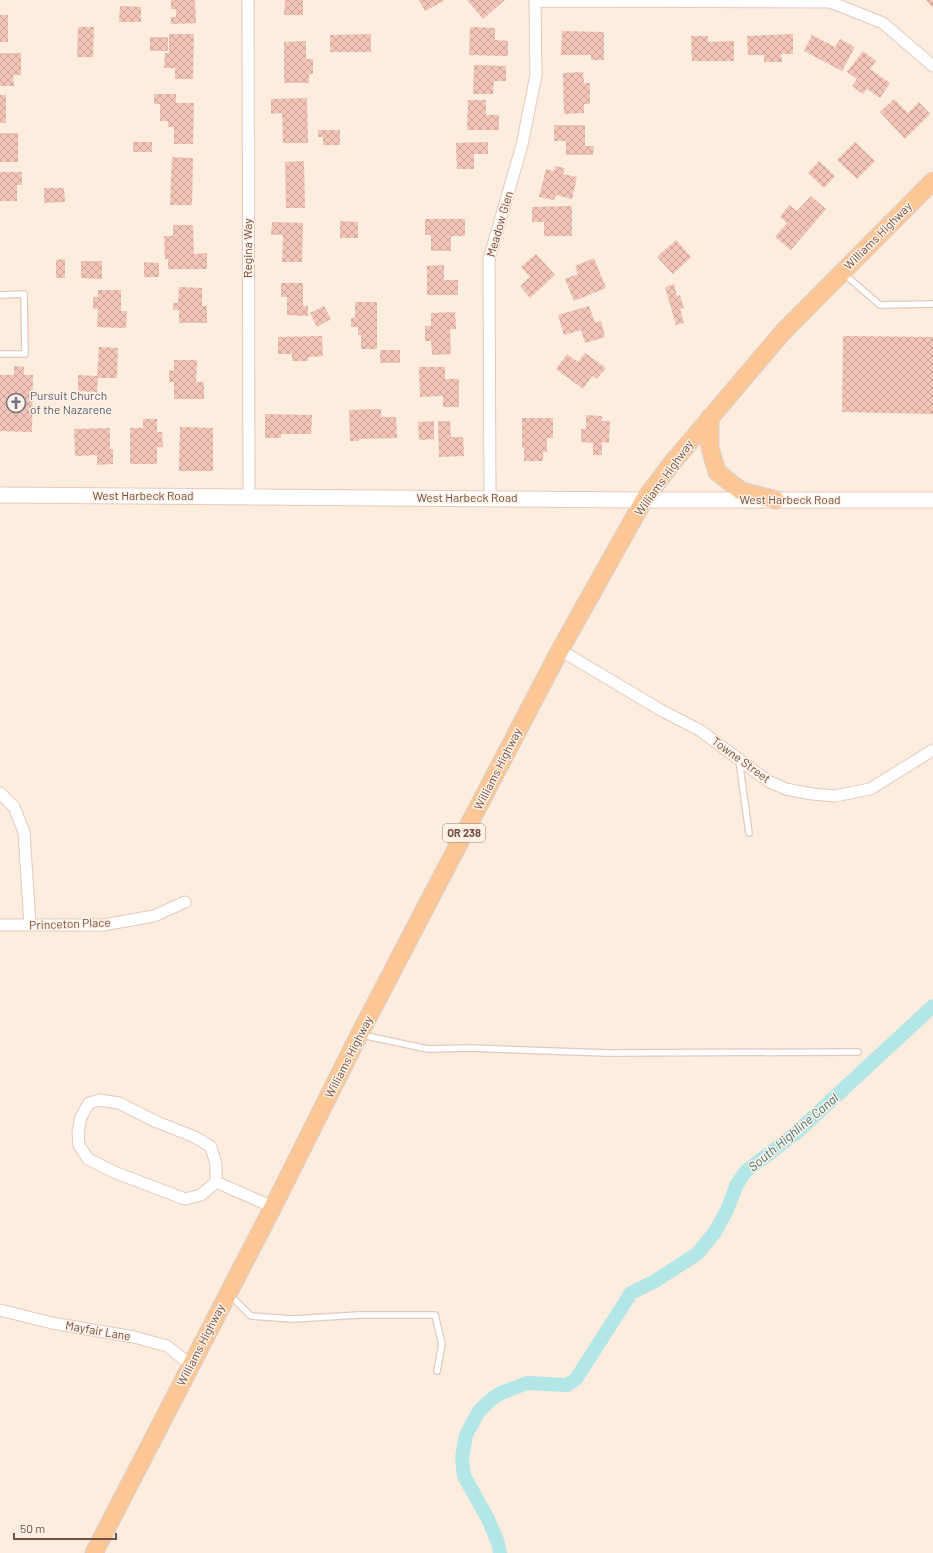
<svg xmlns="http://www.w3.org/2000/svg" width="933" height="1553" font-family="Barlow,sans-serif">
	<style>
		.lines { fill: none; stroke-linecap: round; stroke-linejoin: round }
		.canal { stroke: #b3e6e6; stroke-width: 14 }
		.building { fill: url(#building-cross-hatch) }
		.lane-casing { stroke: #e2c9be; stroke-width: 8 }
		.street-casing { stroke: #e2c9be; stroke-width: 13 }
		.secondary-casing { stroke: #e8c9bb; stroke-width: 17 }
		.primary-casing { stroke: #d8cecb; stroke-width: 19 }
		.lane { stroke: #fff; stroke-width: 5.5 }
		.street { stroke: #fff; stroke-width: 11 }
		.secondary { stroke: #fff; stroke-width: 15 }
		.primary { stroke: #fdc795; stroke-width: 17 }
		.labels { text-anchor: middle; stroke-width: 3; stroke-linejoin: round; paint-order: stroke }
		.shield { fill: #fff1e5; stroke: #9d8076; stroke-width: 1 }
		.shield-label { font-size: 11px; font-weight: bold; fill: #735046 }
		.street-label { font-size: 12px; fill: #735046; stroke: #fff1e5 }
		.worship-label { font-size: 12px; fill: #5b616d; stroke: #fff1e5; text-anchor: start }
		.water-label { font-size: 13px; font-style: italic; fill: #3a7879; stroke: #fff1e5 }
	</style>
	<defs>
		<pattern id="building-cross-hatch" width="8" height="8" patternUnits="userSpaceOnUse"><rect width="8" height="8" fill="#f2c5b6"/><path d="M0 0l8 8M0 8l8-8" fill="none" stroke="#c8a296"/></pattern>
	</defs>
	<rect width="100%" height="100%" fill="#fdeddf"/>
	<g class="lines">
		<path class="canal" d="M500,1553l-2,-10 -10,-24 -24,-43 -2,-18 4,-23 13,-24 14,-13 8,-5 26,-10 40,2 9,-6 55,-86 24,-12 42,-27 18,-22 12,-22 10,-26 9,-13 50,-38 137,-127"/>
	</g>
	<path class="building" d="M171,0h24l1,23 -25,1v-7h5v-8h-5z
		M285,0h18v15h-19z
		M419,0h26l-20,11z
		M467,0h38l-22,19z
		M926,0h7v8z
		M120,6l21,1v15h-22z
		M0,15h8v27h-8z
		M78,27h16l-1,30h-16z
		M470,27l25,1v12l13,1v15l-39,-1z
		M562,31l42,1v28h-13v-5h-30z
		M169,34h25l-1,45h-18v-11h-11l1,-15h4z
		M371,34v18h-41v-17z
		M793,34v20h-12l1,8h-18v-7h-16l-1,-19z
		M812,35l23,12 5,-8 15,8 -13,24 -38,-20z
		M691,36h17v6l26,-1v20h-42z
		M150,37h18v14h-18z
		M306,41v18h7v15h-4v9h-25v-41z
		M863,51l13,10 -6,8 20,14 -10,15 -13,-9 -4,5 -11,-8 5,-7 -10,-7z
		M0,53h21v22h-8l1,11h-14z
		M474,65l32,1v15h-12l-1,13h-20z
		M583,72l1,11h6v21h-6v9l-20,1 -1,-41z
		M154,94h22v9h18l-1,41h-19v-17h-6v-6h-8v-17h-6z
		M0,95h6v28h-6z
		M307,98l1,45h-25l-1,-30 -11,1v-15z
		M894,99l14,14 11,-11 11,12 -25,25 -25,-27z
		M468,100h18v15h13v15h-32z
		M554,125h31v21h9l-1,9h-27v-14h-12z
		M318,130h22v15h-17v-8h-5z
		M0,133h18v29h-18z
		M133,142h19v10h-19z
		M488,142v12h-14v15h-17l-1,-26z
		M855,142l20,19 -18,18 -20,-19z
		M172,157l21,1 -1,47h-22z
		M304,161l1,47h-19l-1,-46z
		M819,161l16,15 -11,12 -16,-15z
		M555,166l10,2 -2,6 14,3 -5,22 -16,-4 -2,5 -15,-3 7,-28 8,2z
		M0,172h22v13h-5v16h-17z
		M44,188h20l1,14 -21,1z
		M811,196l15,13 -35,41 -16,-13 12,-14 -7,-6 9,-12 8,6z
		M572,206v30h-28v-14h-12v-15z
		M425,219h40v17h-14v15h-20v-16h-6z
		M340,221l18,1v16h-18z
		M272,222l31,1 -1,39h-20l1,-27h-12z
		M173,225h20l1,29 13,-1v16h-39v-10h-3l-1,-23h9z
		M676,240l15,17 -18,17 -16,-17z
		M536,254l19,21 -25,23 -10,-12 10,-9 -9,-10z
		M594,258l12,30 -32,13 -9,-22 13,-5 -3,-8z
		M65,259v19h-9v-18z
		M81,261h21v18l-21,-1z
		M144,262l15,1v14h-15z
		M444,265v15h14v15h-31v-29z
		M281,283h22v23h5v10l-21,-1v-18h-6z
		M674,284l3,12 3,-1 4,13 -4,1 4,14 -8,2 -11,-38z
		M179,287l23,1v18h5v17h-28v-13h-6v-7h5z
		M98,290h23v21h6l-1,17 -29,-1 1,-18h-5v-12h5z
		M355,302h22v47h-16v-14h-3v-8h-7v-9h4z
		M324,306l7,13 -14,8 -7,-14z
		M589,306l6,17 6,-2 4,16 -20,6 -4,-13 -17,5 -6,-20z
		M455,312l1,17h-6l1,25 -19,1 -1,-14h-6v-15h6v-13z
		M322,336l1,20 -15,1v4h-16v-7h-14v-17z
		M843,336l90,1v77l-91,-2z
		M99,347l19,1 -1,30h-19l-1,14 -19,-1v-16l19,1z
		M380,350h20v13h-20z
		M585,353l21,15 -9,11 -5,-3 -9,13 -27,-20 11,-15 11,8z
		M174,360h23l-1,22h8v17h-30v-17h-5v-12l5,1z
		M14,366l10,1v8h9l-1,57 -32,-1v-56h14z
		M419,367h26v12h14v28h-16v-11l-23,1z
		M381,409v8h15l1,21 -38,1v2h-9l-1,-31z
		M265,414l47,1 -1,19h-30v4h-16z
		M586,415l16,1v5h8l-1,22 -7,-1v13h-9v-12l-12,-1v-13h5z
		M522,418h31v20h-6v14h-4v9h-19v-13h-2z
		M143,419h14v13h5l1,15h-6v17h-27v-36h13z
		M434,421v18l-15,1 -1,-18z
		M438,421h12l1,16h12l1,19 -25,1z
		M180,427l33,1v43h-34z
		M110,428v21h3v15l-16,1v-10l-22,1 -1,-27z"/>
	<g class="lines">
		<defs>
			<path id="lane" d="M844,274l36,31 53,-1
				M0,295l24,-1 1,60h-25
				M739,760l10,73
				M362,1035l66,14 41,-1 138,5 251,-1
				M229,1294l22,22 42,3 66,-4h76l7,29 -5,27"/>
			<path id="street" d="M248,0l1,497
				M535,1l295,1 53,21 50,43
				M490,498l-1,-239 33,-114 14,-70 -1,-75
				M560,650l99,59 42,22 67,50 18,8 26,5 23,2 35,-7 63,-39
				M0,793l14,14 10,25 6,93
				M0,925h103l51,-9 31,-14
				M216,1182l-15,13 -16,4 -71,-27 -26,-13 -9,-14 -1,-13 3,-15 8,-14 11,-3 19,3 38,19 38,15 16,10 5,17v18l57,25
				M0,1310l52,13 82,14 33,9 24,19"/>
			<path id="secondary" d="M0,495l644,5h289"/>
			<path id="primary" d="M710,417v31l7,24 24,19 35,9
				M94,1553l179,-346 86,-172 201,-385 84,-150 28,-37 111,-131 150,-151"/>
		</defs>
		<use href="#lane" class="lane-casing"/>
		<use href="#street" class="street-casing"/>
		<use href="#secondary" class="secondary-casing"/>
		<use href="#primary" class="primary-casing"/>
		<use href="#lane" class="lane"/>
		<use href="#street" class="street"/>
		<use href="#secondary" class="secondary"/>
		<use href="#primary" class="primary"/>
	</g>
	<defs>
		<symbol id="church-ring" viewBox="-11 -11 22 22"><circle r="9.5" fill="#fff1e5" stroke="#6b7280" stroke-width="1.5"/><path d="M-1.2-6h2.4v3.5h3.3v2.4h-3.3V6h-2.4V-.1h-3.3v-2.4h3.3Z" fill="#6b7280"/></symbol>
	</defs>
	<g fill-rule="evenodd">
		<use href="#church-ring" x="5" y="392" width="22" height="22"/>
	</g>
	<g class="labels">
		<rect class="shield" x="443" y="824" width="42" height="18" rx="3"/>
		<g class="shield-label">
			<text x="464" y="837">OR 238</text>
		</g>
		<g class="street-label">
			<text transform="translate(500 224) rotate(-74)" y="4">Meadow Glen</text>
			<text transform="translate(878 236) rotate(-45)" y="4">Williams Highway</text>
			<text transform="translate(248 248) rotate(-90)" y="4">Regina Way</text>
			<text transform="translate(664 478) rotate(-54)" y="4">Williams Highway</text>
			<text x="143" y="500">West Harbeck Road</text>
			<text x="467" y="502">West Harbeck Road</text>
			<text x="790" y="504">West Harbeck Road</text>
			<text transform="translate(741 760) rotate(36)" y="4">Towne Street</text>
			<text transform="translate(498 769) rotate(-63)" y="4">Williams Highway</text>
			<text transform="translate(70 924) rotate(-2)" y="4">Princeton Place</text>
			<text transform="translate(349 1057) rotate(-63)" y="4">Williams Highway</text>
			<text transform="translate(98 1331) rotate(10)" y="4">Mayfair Lane</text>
			<text transform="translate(201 1345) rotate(-63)" y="4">Williams Highway</text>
		</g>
		<g class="worship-label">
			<text x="30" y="400">Pursuit Church<tspan x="30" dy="14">of the Nazarene</tspan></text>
		</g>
		<g class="water-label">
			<text transform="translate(793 1132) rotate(-40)" y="5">South Highline Canal</text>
		</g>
	</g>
	<path d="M14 1533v6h102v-6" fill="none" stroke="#735046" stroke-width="2"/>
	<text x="20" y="1533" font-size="12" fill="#735046" stroke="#fff1e5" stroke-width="3" paint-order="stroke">50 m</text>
</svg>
